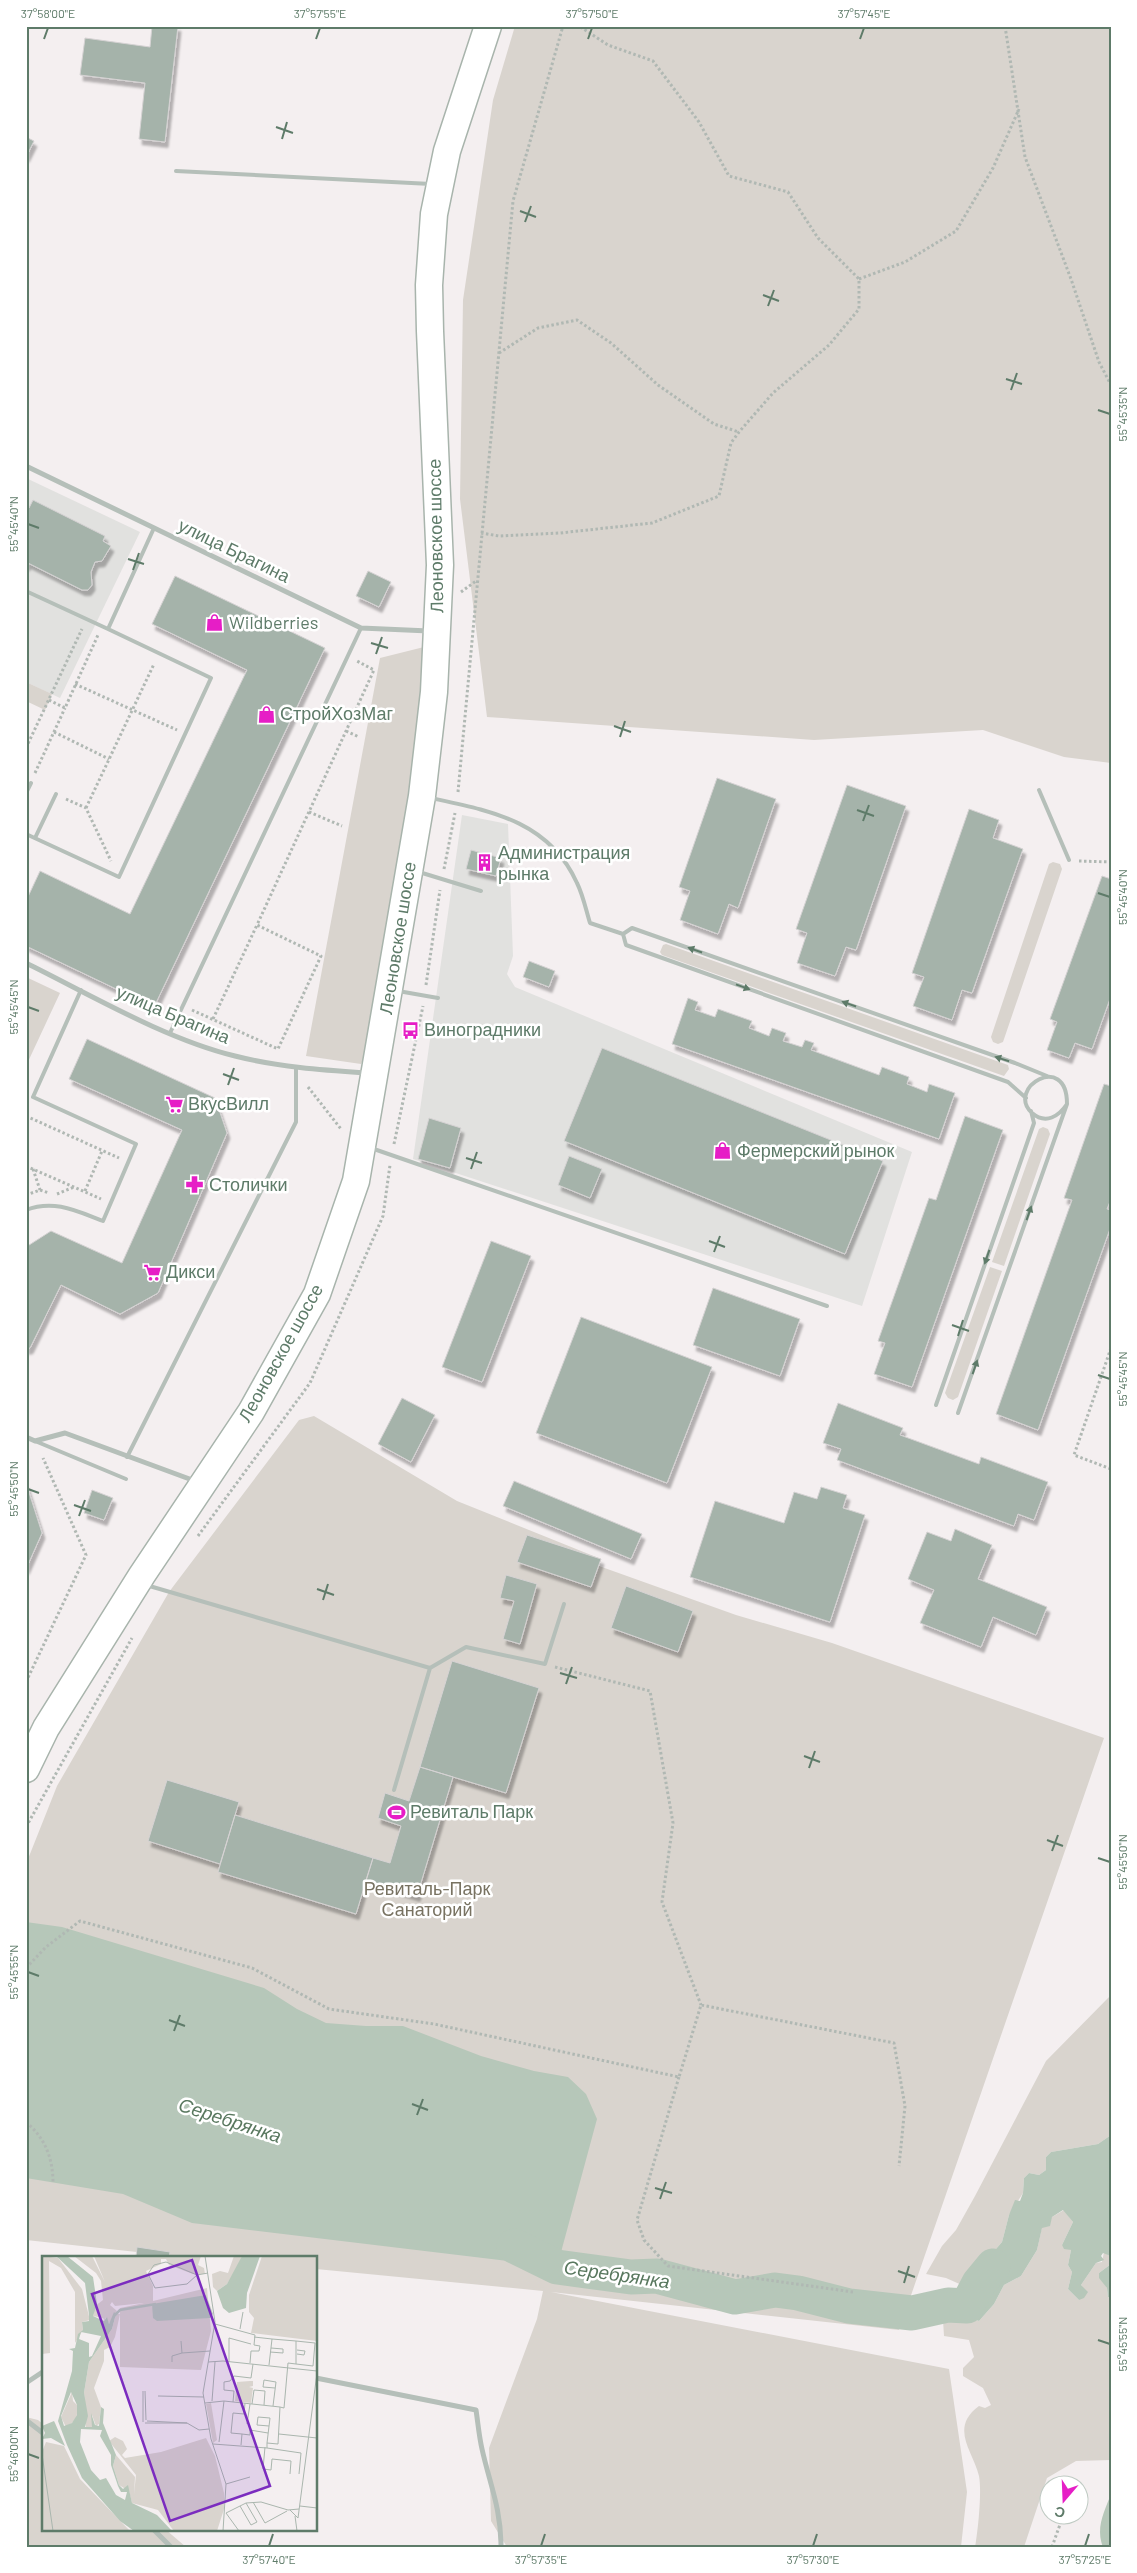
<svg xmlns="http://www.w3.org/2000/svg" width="1137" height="2573" font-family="Barlow,sans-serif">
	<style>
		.built { fill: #e1e1df }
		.green { fill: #d9d4ce }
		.water { fill: #b6c7b9 }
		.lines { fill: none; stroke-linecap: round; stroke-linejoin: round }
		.river { stroke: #b6c7b9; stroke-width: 35 }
		.building { fill: #a5b3aa; stroke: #d5d2d3; filter: url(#shadow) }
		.secondary-casing { stroke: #a8b4ac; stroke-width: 29 }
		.path { stroke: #b0b8b3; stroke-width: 3; stroke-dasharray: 2.5 2.5; stroke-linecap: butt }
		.service { stroke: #b5bfb9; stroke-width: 4 }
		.minor { stroke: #b5bfb9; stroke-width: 5 }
		.secondary { stroke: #fff; stroke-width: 26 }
		.oneway { fill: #5e7b69 }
		.ticks { fill: none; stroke: #5e7b69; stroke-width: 2 }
		.labels { text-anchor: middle; stroke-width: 5; stroke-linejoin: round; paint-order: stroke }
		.street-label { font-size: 18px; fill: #5e7b69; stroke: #fff }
		.poi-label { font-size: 18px; fill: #5e7b69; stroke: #fff; text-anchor: start }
		.park-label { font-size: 18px; fill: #787261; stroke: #fff }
		.water-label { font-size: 19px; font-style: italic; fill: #59785f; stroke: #fff }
		.inset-river { fill: none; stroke: #b6c7b9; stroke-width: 2.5 }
		.inset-road { fill: none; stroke: #aab6ae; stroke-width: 1 }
		.view { fill: #7b2cbf; fill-opacity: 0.15; stroke: #7b2cbf; stroke-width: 2.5 }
		.inset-edge { fill: none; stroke: #5e7b69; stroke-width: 2.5 }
		.neatline { fill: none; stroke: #5e7b69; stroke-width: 2 }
		.ticks-label { font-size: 12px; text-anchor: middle; fill: #5e7b69 }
	</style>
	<defs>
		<filter id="shadow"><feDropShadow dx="3" dy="5.5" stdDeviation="1" flood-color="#0004"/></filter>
	</defs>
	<rect width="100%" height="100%" fill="#f4eff0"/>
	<path class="built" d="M26,478l114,54 -80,166 -34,-16z
		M462,815l46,9 5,132 -6,18 8,13 397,165 -50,154 -449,-147z"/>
	<path class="green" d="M515,26h596v737l-47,-6 -81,-27 -169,10 -327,-23 -27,-218 3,-199 30,-200z
		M428,646l-4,78 -50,314 -13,26 -55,-8 74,-398z
		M26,682l26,12 -7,16 -19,-9z
		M1053,862l7,2 2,5 -59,173 -5,2 -5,-2 -2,-5 58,-173z
		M666,944l342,121 1,4 -5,7 -342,-121 -2,-3 3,-7z
		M26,977l34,16 -34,73z
		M1043,1127l5,2 2,5 -46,132 -12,-4 47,-133z
		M990,1267l12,4 -44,126 -5,3 -5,-2 -3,-5z
		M314,1416l143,85 144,58 -2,7 137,49 96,28 272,95 -205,592 -348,-38 398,77 18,123 -6,55h-454l-16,-26 -2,-73 48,-129 6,-28 -227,-22v-12h-133l-157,-17v-376l31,-78 112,-194 130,-172z
		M1111,1995v140l-13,9 -47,8 -5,5v13l-7,5 -10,-2 -5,5 -1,15 -14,22 -7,27 -38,44 -18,-8 -20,-4 16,-28 14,-16 19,-34 71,-135z
		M1064,2210l9,12 -11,23 9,5 -3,15 4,7 -4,17 11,11 4,-12 -2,-3 15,-22 6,-1 2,-10 7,4v8l-12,9 8,15 1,9 3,1v162l-35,1 -29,17 -23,69h-49c3,-16 7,-55 4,-71 -6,-25 -30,-48 0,-70l6,2 6,-3 -8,-17 -20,-12v-8l11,-11 -5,-17 -25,-4 -1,-16 22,-4 14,5 15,-17 10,-19 17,-9 16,-26 5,-23 10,-10z
		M26,2417l12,3 6,5v104h121l21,18h-160z"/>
	<path class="water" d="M26,1922l36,5 202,61 33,21 29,14 40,3h37l78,30 53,15 34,6 18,17 11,25 -40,148 -365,-44 -69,-29 -97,-16z
		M1111,2135v121l-8,-3 -2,3 3,4 -8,3 -15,22 7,7 -4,6 -5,2 -11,-11 4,-17 -4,-7 3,-15 -7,-1 -2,-4 11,-23 -10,-12 -11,7 -2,9 -8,2 -5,22 -16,26 -17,9 -10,19 -15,17 -14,-5 1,-17 -2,-13 38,-44 7,-27 6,-15 5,1 3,-8 1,-15 5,-5 10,2 7,-5v-13l5,-5 47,-8z
		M1111,2264v34l-3,-1 -1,-9 -8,-10v-5z
		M1111,2494v53h-8c-8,-19 2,-37 8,-53z"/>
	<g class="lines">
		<path class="river" d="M514,2246l43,21 74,10 26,-1 78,21 40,-7 23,3 51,13 63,7 36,-8 19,1 12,-23 14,-17"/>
	</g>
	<path class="building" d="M152,26h26l-13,116 -26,-3 6,-56 -65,-8 5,-37 65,9z
		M26,137l8,4 -8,16z
		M33,500l72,36 -2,5 8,5 -9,15 -7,1 -4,10 1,13 -4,5h-6l-54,-27 -2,3v-59l3,1z
		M368,571l23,11 -12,25 -23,-11z
		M175,576l150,72 -171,359 -128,-61v-45l14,-30 90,43 117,-244 -95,-46z
		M717,778l59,21 -38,109 -9,-4 -11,30 -38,-14 10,-29 -11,-4z
		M847,785l59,21 -50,144 -10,-3 -11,29 -38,-13 10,-30 -11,-4z
		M969,809l30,11 -6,18 30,11 -51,144 -10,-3 -10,30 -39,-14 11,-29 -12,-4z
		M471,850l30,8 -5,18 -30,-7z
		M1102,876l9,3v117l-19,53 -17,-6 -6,15 -22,-8 10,-28 -7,-3z
		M529,961l26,10 -6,16 -26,-10z
		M688,998l10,4 -3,8 20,7 3,-8 34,12 -3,7 20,8 3,-8 14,5 -3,8 19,6 3,-7 9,3 -3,7 68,25 3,-8 27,10 -2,7 20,8 2,-8 26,9 -16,46 -267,-95z
		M87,1039l128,59 12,35 -69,160 -38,21 -59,-29 -31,63 -4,1v-102l25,-16 71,32 60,-133 -113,-51z
		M602,1048l281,113 -38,93 -281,-113z
		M1104,1084l7,2v113l-4,10 4,1v16l-73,204 -42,-16 76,-214 -8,-2z
		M965,1116l38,14 -91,257 -38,-13 11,-31 -7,-2 51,-143 7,2z
		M429,1118l32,10 -11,40 -32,-9z
		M569,1156l33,13 -12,29 -32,-13z
		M491,1241l40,15 -49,126 -40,-15z
		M713,1288l87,31 -20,57 -87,-31z
		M581,1317l131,50 -45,116 -131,-50z
		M402,1398l33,17 -24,47 -33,-18z
		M838,1403l65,25 -3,7 79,29 2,-7 67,25 -14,38 -16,-6 -4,12 -177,-66 4,-11 -18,-6z
		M514,1481l128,53 -11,25 -128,-53z
		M26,1483l16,50 -16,36z
		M821,1487l26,8 -4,13 22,7 -35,107 -140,-45 25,-76 69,22 10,-31 23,7z
		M92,1490l21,8 -9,22 -20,-7z
		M955,1529l37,16 -14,34 69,28 -11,28 -43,-18 -12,30 -61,-24 14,-33 -26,-11 19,-47 24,9z
		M527,1535l74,24 -10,28 -74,-25z
		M506,1575l31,9 -17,60 -17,-5 11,-38 -14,-3z
		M626,1586l67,25 -15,41 -67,-24z
		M452,1661l87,27 -33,105 -86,-26z
		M420,1767l33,10 -36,119 -51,-16 7,-22 17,5 11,-37 -23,-8 7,-25 24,8z
		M167,1780l72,22 -19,62 -72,-23z
		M235,1815l138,43 -17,56 -138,-42z
		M137,2247l33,5 -1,5h-33z"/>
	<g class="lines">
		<defs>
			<path id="secondary" d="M26,1769l20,-41 96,-153 109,-163 66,-118 39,-113 66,-385 12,-104 6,-127 -10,-234 -1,-46 5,-71 13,-63 41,-125"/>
		</defs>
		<use href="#secondary" class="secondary-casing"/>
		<path class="path" d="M1005,26l20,131 46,122 28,83 12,23
			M859,279l46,-17 51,-31 37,-63 26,-59
			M499,353l39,-25 39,-8 34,23 47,42 56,39 25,8
			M481,533l18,3 61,-3 92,-10 67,-27 12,-53 8,-11 34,-39 56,-48 30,-36v-30l-41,-41 -30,-46 -59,-16 -30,-54 -46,-61 -45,-16 -29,-19
			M461,592l15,-11
			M75,684l102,46
			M49,700l16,8 33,-73
			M346,731l13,6
			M54,732l55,27
			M26,748l56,-119
			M35,773l30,-65
			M458,792l55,-591 50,-175
			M66,799l20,9 25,53
			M86,808l68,-144
			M309,812l33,14
			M1079,861l32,1
			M444,869l11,-56
			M426,985l14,-95
			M192,1010l86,39 43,-93 -64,-31 117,-255 -17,-9
			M213,1019l44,-94
			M308,1087l33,42
			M26,1116l93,42
			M394,1144l29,-138
			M26,1166l75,33
			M33,1169l7,21
			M85,1191l17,-40
			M57,1194l17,-7
			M26,1195l14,-5 9,3
			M1111,1348l-37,107 37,14
			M198,1536l112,-153 73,-167 7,-51
			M555,1667l95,24 23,132 -11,79 39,103
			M26,1682l60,-127 -43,-97
			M26,1827l106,-189
			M26,1968l20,-21 34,-26 172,47 77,41 105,15 245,53 22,-72 193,38 11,63 -6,60
			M679,2077l-42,143 7,20 24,26 185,26
			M26,2122c19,16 27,36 27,61
			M1071,2486l1,-6
			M1052,2547l11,-31"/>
		<path class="service" d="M176,171l255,13
			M26,596l2,-4 80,37
			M1039,790l30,70
			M26,793l5,-10
			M431,798c60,13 118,23 146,85 6,12 9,27 13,40l33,11
			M26,834l93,43 92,-199 -103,-49 46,-101
			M35,838l21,-44
			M419,872l62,19
			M398,991l40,7
			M170,1033l191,-405
			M1026,1098l-18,-16 -382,-137 -3,-11 9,-6 383,135 32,13
			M371,1148l456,158
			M26,1210c28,-11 51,1 77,11l33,-77 -103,-47 48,-107
			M936,1405l98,-282 -3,-12
			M958,1413l109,-309c0,-53 -62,-16 -35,9 14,12 27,3 35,-9
			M35,1441l91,38
			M127,1457l169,-335v-55
			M146,1585l284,83 -36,122
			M430,1668l36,-21 79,17 19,-60"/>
		<path class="minor" d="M26,466l335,162 68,3
			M26,963c65,32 139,76 209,93 43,11 88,14 132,17
			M26,1437l9,4 30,-8 130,48
			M316,2378l160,32c2,13 3,26 6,39 8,36 19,59 19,98
			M26,2383l18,-12
			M26,2420l18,14
			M153,2529l18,18"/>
		<use href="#secondary" class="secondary"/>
	</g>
	<defs><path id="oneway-solid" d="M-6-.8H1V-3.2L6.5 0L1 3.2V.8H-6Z" transform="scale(1.25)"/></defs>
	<g class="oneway">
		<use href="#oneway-solid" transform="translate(695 950) rotate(-161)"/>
		<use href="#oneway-solid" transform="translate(743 987) rotate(20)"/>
		<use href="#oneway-solid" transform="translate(849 1004) rotate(-161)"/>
		<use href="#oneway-solid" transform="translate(1002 1059) rotate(-162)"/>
		<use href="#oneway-solid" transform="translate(1029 1213) rotate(-71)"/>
		<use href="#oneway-solid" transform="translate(987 1257) rotate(109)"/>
		<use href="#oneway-solid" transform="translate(975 1367) rotate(-71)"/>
	</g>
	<path class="ticks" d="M44,39l4,-11M316,39l4,-11M588,39l4,-11M860,39l4,-11M276,127l17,6M282,139l5,-17M520,211l16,6M525,222l6,-16M763,295l16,6M768,306l6,-16M1006,379l16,5M1011,390l6,-17M1098,410l12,4M28,524l11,4M128,559l16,5M133,570l6,-17M371,643l17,5M376,654l6,-17M614,726l17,6M620,737l5,-16M857,810l17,6M863,821l6,-16M1098,893l12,4M28,1007l11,4M223,1074l16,6M228,1085l6,-17M466,1158l16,5M471,1169l6,-17M709,1241l16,6M714,1252l6,-16M952,1325l17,6M958,1336l5,-16M1098,1375l12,4M28,1489l11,4M74,1505l17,6M79,1516l6,-16M317,1589l17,6M323,1600l5,-16M560,1673l17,5M566,1684l6,-17M804,1756l16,6M809,1768l6,-17M1047,1840l16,6M1052,1851l6,-16M1098,1858l12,4M28,1972l11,4M169,2020l16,6M174,2031l6,-16M412,2104l16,6M417,2115l6,-16M655,2188l17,5M660,2199l6,-17M898,2271l17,6M904,2283l5,-17M1098,2340l12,4M28,2454l11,4M269,2546l4,-12M541,2546l4,-12M813,2546l4,-12M1085,2546l4,-12"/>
	<defs>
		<symbol id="shop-bare" viewBox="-9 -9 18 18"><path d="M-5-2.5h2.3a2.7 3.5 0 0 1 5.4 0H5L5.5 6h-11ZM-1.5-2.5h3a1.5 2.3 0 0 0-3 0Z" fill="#e61ec6" stroke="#fff" stroke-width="2.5" paint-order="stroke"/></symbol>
		<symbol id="building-bare" viewBox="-9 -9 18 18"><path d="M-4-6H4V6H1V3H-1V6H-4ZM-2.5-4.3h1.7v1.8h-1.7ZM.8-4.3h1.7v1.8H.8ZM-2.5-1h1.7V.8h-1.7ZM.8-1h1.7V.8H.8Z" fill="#e61ec6" stroke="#fff" stroke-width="2.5" paint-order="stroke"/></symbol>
		<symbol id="bus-bare" viewBox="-9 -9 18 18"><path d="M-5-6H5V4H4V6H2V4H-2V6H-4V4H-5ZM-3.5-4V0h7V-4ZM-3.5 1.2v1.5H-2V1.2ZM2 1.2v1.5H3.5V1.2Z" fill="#e61ec6" stroke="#fff" stroke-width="2.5" paint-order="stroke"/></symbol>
		<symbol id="supermarket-bare" viewBox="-9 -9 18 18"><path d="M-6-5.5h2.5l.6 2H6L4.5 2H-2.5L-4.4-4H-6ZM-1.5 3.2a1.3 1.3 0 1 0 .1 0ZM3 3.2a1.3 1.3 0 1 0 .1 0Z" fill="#e61ec6" stroke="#fff" stroke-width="2.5" paint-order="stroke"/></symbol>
		<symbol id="pharmacy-bare" viewBox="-9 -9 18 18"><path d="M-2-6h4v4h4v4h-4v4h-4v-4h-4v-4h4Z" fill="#e61ec6" stroke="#fff" stroke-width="2.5" paint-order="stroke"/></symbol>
		<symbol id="stadium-bare" viewBox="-9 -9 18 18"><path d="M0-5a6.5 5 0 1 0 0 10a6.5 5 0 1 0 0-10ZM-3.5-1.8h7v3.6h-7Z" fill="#e61ec6" stroke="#fff" stroke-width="2.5" paint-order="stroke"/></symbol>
	</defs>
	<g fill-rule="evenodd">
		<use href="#shop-bare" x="202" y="610" width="25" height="25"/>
		<use href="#shop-bare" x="254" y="702" width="25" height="25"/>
		<use href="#building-bare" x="472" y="850" width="25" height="25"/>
		<use href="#bus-bare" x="398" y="1018" width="25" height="25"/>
		<use href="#supermarket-bare" x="162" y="1092" width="25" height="25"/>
		<use href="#shop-bare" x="710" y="1138" width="25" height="25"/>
		<use href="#pharmacy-bare" x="182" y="1172" width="25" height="25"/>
		<use href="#supermarket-bare" x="140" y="1260" width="25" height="25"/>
		<use href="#stadium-bare" x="384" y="1800" width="25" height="25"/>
	</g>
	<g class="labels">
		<g class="street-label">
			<text transform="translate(436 536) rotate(-91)" y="6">Леоновское шоссе</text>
			<text transform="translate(234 551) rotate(26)" y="6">улица Брагина</text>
			<text transform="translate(398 938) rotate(-81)" y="6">Леоновское шоссе</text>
			<text transform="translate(173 1015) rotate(23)" y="6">улица Брагина</text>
			<text transform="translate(281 1353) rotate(-61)" y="6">Леоновское шоссе</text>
		</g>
		<g class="poi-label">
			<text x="229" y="629">Wildberries</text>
			<text x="280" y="720">СтройХозМаг</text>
			<text x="498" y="859">Администрация<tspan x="498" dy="21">рынка</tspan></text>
			<text x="424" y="1036">Виноградники</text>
			<text x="188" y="1110">ВкусВилл</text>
			<text x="737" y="1157">Фермерский рынок</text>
			<text x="209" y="1191">Столички</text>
			<text x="166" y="1278">Дикси</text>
			<text x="410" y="1818">Ревиталь Парк</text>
		</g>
		<g class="park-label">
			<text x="427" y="1895">Ревиталь-Парк<tspan x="427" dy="21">Санаторий</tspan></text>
		</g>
		<g class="water-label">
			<text transform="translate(230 2120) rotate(18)" y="7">Серебрянка</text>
			<text transform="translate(617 2274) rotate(8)" y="7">Серебрянка</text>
		</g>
	</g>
	<g transform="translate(42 2256)">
		<rect width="275" height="275" fill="#f4eff0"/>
		<path d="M0,0l16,2 24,31 8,31 -8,2 1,8 -8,13v-51l-14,-24 -12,-7 1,92 -8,1zM32,0h18l13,26 -11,-26h107l-3,9 6,3 1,6h-12l-24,-9 -3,-6h-5v5l-15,7 7,15v15l54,-13 4,43 -10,39 -81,-3v-59l24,-5 -29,3 -3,-4 -2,3 7,6 -8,13 -3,-7 -1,4 -2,-3 -10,-2 2,-10 8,-6 -2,-19 -5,-8zM192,0h8l-6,14 -9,14 -10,7 -4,-4 -1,-13 8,-3 8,2zM220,0h55v85l-66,-8 3,-15 -5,-6v-17zM74,58h4l-5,23 -5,10 -6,3v11l-10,27 7,19 -2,17 -3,2 -4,-11v12l-6,1 -2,-35 5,-31 23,-33zM208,125h3v5l-4,1 4,1 -2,15 -16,-2 2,-19zM30,136l1,9 5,5 -1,8 -1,6 -10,7 -5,-10zM169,147l6,37 -4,3 -7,-39zM73,181l8,4 4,8 -5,6 3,3 36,-6 45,-14 9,18 9,37v16l-7,22h-43l-16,-21 -26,-7 -3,-12 -10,-6 -6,-19 3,-11 19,22 -1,17 2,-19 -27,-34zM4,186l18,4 16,33 50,52h-88v-79z" fill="#d9d4ce"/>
		<path d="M14,0h11l26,21 4,27 -4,12 11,5 3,-4 2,7 5,-12 2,2 -4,15 -23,33 -5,31 4,23 -3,11h7l-1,-14 4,12 4,1 2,-19 3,2 -1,14 13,32 -3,11 6,19 4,4 5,-4 4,18 25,12 15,16h-38l-14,-10 -38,-43 -15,-33 -9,-24 14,-50 1,-20 -4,-2 6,-1 3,-14 5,-4 -1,-8 7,-1v-6l-4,-32zM39,76l20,4 -9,20 -3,1v-14l-10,-4zM29,136l6,13v10l-5,8 -8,3 -3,-10zM39,173l21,1 -2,6 11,19v10l7,21 3,6h6l-2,8 -9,-5 -10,-17 -6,2 -9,-10 -11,-28zM200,0h18l-13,37 -1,15 -17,5 -6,-5 -6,-17 10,-7zM164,39l7,19 -3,4 -53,3 -4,-3 -1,-14zM12,165l1,2 10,23 -14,-8 -9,1 3,-6 -3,-7z" fill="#b6c7b9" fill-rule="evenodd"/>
		<path class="inset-river" d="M72,60l6,-6 36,-6"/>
		<path class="inset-road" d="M163,0l10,66 -12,71 8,46 15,45 -3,47M155,19l-31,-13 -12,3 -6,9 7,14 32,-4 10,-9 11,-2M173,68l40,11 -1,10 6,1 -1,5h-8l-1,12M198,73l3,-17M212,81l18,2 -3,26M230,83l24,2M139,85l1,12 28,-2M228,96l13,1v-4l-12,-1M255,98l7,1 1,-4 -8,-1M187,105v-23l22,6M130,106v-6l10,-3M166,106l15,-1 94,10M103,135l1,29M116,140l46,1M170,145l3,-39M191,146l1,-11 -10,-1v-8l6,-1 4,-5 17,2 2,-14M163,147l19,-2 56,6 -2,37 -11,-1v5l-54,-4M210,148l2,-14 11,1 -1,14M231,150l3,-24 -12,-2 -1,7 12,1M238,151l4,1 4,-45 8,1 17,2 2,-23 -19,-2v23M101,166v-31M103,167h42l-40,-2M145,167l12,7 10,-1M205,168l3,-20M200,178l8,1v-5l18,3M237,178l38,4M177,186l5,-41M225,187l3,-25 -12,-1 -1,8 12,1M199,189l1,-11 -11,-1 2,-20 11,1 1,-11M223,191l-2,22 8,1 1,-11 19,2 -1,13M225,192l34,5 -2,21M0,198l11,77M184,228l24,-7M211,246l12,21 22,-12M198,250l11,19 6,-3 -11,-19M258,250l17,2M248,254l8,8 19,-145M253,260l2,15M197,275l-13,-18 20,-10 15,-1 27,8 11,-1"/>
		<path class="view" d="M150,4l78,226 -100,35 -78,-227z"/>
		<rect width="275" height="275" class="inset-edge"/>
	</g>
	<rect width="1137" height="2573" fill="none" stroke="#ffffff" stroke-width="55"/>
	<g transform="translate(1064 2500) rotate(199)"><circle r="24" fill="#ffffff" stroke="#bfcac3"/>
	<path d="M0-4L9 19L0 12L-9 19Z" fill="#e61ec6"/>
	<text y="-8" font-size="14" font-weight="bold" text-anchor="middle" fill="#5e7b69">С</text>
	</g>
	<rect x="28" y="28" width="1082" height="2518" class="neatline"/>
	<g class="ticks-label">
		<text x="48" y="18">37°58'00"E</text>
		<text x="320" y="18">37°57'55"E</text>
		<text x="592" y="18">37°57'50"E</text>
		<text x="864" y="18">37°57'45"E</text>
		<text transform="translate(1123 414) rotate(-90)" y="4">55°45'35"N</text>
		<text transform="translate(14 524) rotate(-90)" y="4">55°45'40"N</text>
		<text transform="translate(1123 897) rotate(-90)" y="4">55°45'40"N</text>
		<text transform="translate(14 1007) rotate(-90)" y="4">55°45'45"N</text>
		<text transform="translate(1123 1379) rotate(-90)" y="4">55°45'45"N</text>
		<text transform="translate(14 1489) rotate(-90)" y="4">55°45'50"N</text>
		<text transform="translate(1123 1862) rotate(-90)" y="4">55°45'50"N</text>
		<text transform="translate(14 1972) rotate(-90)" y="4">55°45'55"N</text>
		<text transform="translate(1123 2344) rotate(-90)" y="4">55°45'55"N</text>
		<text transform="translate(14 2454) rotate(-90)" y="4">55°46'00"N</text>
		<text x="269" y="2564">37°57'40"E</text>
		<text x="541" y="2564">37°57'35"E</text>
		<text x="813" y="2564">37°57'30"E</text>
		<text x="1085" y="2564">37°57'25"E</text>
	</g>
</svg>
